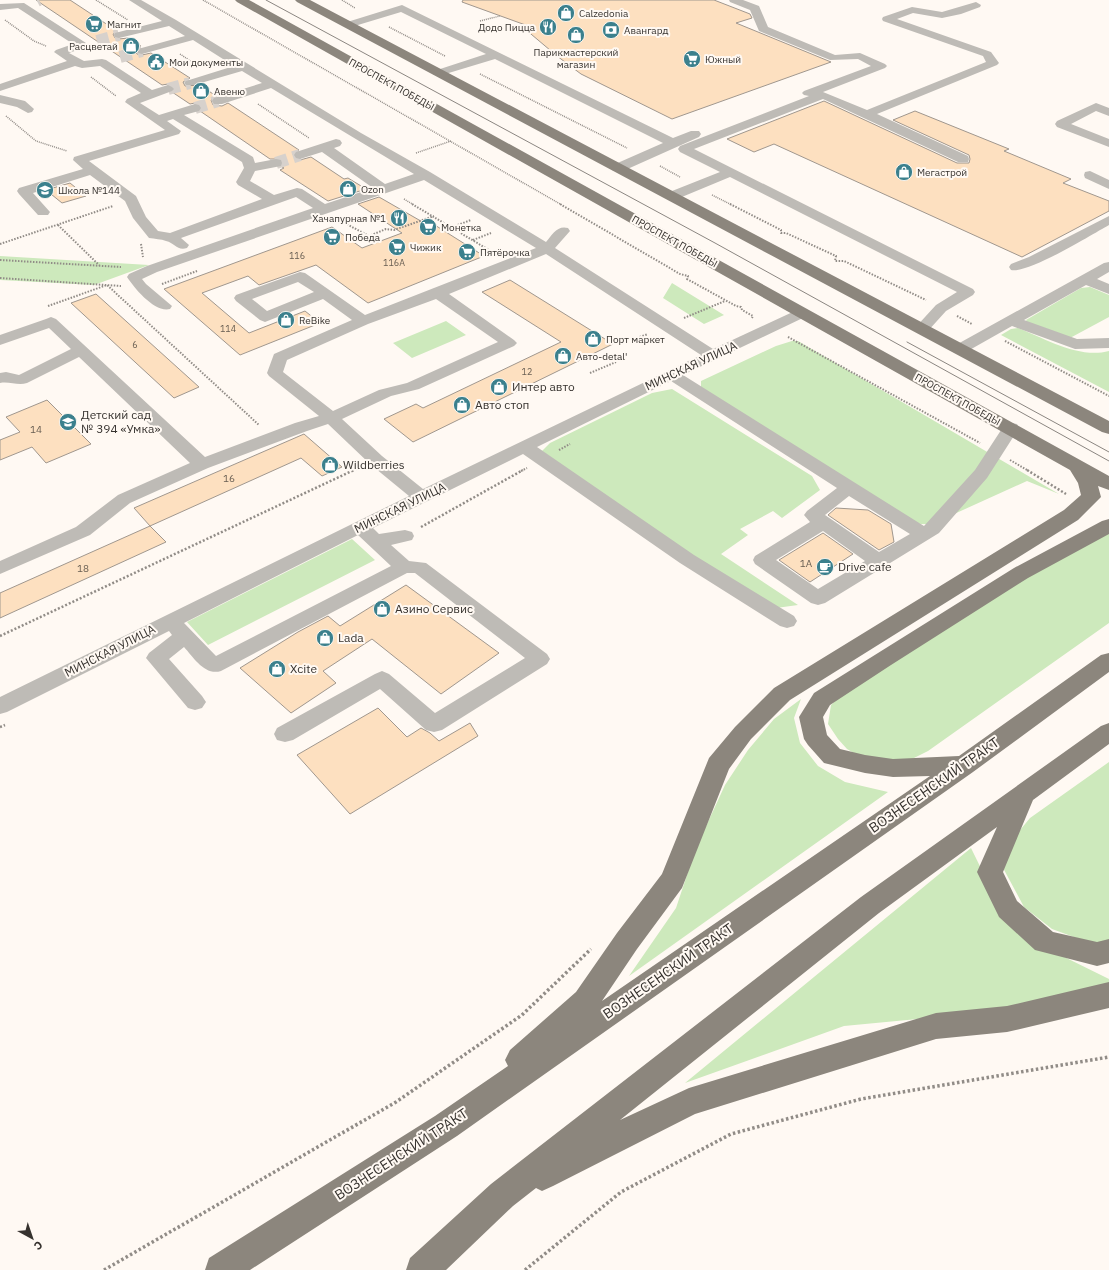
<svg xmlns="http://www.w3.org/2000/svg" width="1109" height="1270" font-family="'IBM Plex Sans',sans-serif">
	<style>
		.green { fill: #cde9bc }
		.building { fill: #fde0c0; stroke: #a0978e }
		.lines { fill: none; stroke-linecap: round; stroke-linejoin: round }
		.minor-tunnel { stroke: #d7d1cc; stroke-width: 12; stroke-dasharray: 12 6; stroke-linecap: butt }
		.path-far3 { stroke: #918c87; stroke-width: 1.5; stroke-dasharray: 1 1; stroke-linecap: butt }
		.path-far2 { stroke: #918c87; stroke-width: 2; stroke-dasharray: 1.5 1.5; stroke-linecap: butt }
		.path-far1 { stroke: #918c87; stroke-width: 2.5; stroke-dasharray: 2 2; stroke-linecap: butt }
		.path { stroke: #918c87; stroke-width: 3.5; stroke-dasharray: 2.5 2.5; stroke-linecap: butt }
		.minor { fill: #bebbb6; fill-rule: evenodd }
		.major { fill: #8c867d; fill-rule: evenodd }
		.tram { stroke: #8b8681; stroke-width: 1 }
		.labels { text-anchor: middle; stroke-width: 4; stroke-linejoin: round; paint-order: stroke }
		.far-number-label { font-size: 9px; fill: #685e52 }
		.far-poi-label { font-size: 10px; fill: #36322e; stroke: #fff9f3; text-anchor: start }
		.far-street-label { font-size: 10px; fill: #36322e; stroke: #fff9f3 }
		.number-label { font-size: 10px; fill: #685e52 }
		.street-label { font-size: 12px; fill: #36322e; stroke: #fff9f3 }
		.poi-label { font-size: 12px; fill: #36322e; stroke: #fff9f3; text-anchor: start }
		.near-street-label { font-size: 14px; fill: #36322e; stroke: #fff9f3 }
	</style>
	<rect width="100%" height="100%" fill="#fff9f3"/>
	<path class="green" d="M0,256l149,9 -55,20 -94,-5z
		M672,283l52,32 -20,9 -41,-26z
		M1090,287l19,8v22l-39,21 -42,-15 -2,-3 55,-32z
		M446,321l20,14 -54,23 -19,-15z
		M1018,328c28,11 61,31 91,23v41l-108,-57 10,-6z
		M792,341h6l261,153 -32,-13 -95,43h-11l-13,-4 -207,-133v-6l75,-35z
		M672,389l140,87 8,14 -38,28 -9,-7 -33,18 8,6 -27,19 77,51 -22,3 -111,-69 -123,-88 8,-8 102,-50z
		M1109,528v95l-181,128 -24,12 -35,-1 -22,-13 -9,-10 -10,-15 3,-19 13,-13 260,-163z
		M352,539l23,21 -167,85 -21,-23z
		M801,699l-7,19 6,25 18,23 27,16 43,10 -259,184 47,-68 20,-60 29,-63 23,-35 26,-31z
		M1109,762v181l-16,1 -41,-15 -28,-22 -22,-41 10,-26 18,-22z
		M971,848l26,53 41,43 71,35v9l-86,21 -179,17 -159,57z"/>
	<path class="building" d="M36,0h34l47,31 -4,3 2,4 4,1 9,-1 13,8 -6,4 2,4 5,1 9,-2 39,25 -7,4 2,4 15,-1 16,11 -5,4 2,5 9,1 6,-3 71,47 -6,4 3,5 4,1 11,-3 33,22 4,-1 18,11 -38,12 -48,-31 4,-2 -2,-1 1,-4 -2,-4h-11l-70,-48 2,-4 -3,-3 -4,-1 -5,1 -18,-12 4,-3 -3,-3 -5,-2 -6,1z
		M463,0h251l36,14 2,4 -16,5 95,39 -159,57 -91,-45 -24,-18 -32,-27 6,-2 -69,-25z
		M824,101l133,62h12l1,-4 -1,-4 -76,-35 22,-9 94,38 -5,2 67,28 -8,4 46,18v10l-87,46 -248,-113 -20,8 -27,-13z
		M70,183l16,13 -24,7 -16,-13z
		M379,197l47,27 4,-2 54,34 -116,47 -52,-38 -57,20 -11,-9 -46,17 47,40 56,-22 15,12 -80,32 -76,-66 168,-62 30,21 40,-15 -44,-29z
		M510,280l103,64 -200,98 -29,-23 32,-15 7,4 138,-66 -79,-50z
		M96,294l103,93 -25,11 -103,-95z
		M47,400l44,44 -45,19 -14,-16 -32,13v-20l20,-8 -14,-15z
		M304,434l38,33 -20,9 -21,-18 -151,68 -16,-18z
		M836,508l32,2 23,14 3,18 -15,8 -51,-35z
		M150,526l16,16 -166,76v-25z
		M823,533l30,21 -43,28 -31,-22z
		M406,585l93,68 -58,41 -69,-55 -49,32 13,12 -45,30 -51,-45 58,-36 30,-16 12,10z
		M378,708l29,29 14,-9 9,5 9,8 31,-18 8,13 -128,78 -53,-59z"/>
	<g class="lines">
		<path class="minor-tunnel" d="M37,1l2,-1
			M97,41l22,-6
			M120,57l22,-6
			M168,89l22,-6
			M195,108l23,-7
			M276,163l24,-8"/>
		<path class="path-far3" d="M96,0l32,20
			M203,0l359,205
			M342,0l13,8
			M5,20l29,21 12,5
			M480,21l20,-5
			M389,27l56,29
			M180,54l18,12
			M480,74l147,74
			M91,77l25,19
			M258,104l51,34
			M6,116l30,25 31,10
			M416,153l35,-12
			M660,166l20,11
			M712,195l20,10
			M404,199l10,6"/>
		<path class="path-far2" d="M412,204l82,49
			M560,204l120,70 8,2 -1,3 49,27 5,1 1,3 11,6 -1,2
			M730,204l51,26v3h5l50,23 -1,5h9l82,39
			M339,220l30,16 17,-7 8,1 40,-14
			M58,225l41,40
			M452,227l19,-7
			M473,240l18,-7
			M0,244l113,-38
			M141,244l2,13
			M0,260l121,7
			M0,278l121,8
			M162,284l35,-13
			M48,306l59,-21 152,140
			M957,316l15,8
			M684,318l41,-17
			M788,337l192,106
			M634,339l14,-5
			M1005,341l104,55
			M590,373l26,-11
			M559,450l11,-6
			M1010,460l19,11
			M352,471l7,-3
			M521,471l6,-3"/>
		<path class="path-far1" d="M1027,470l39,24
			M421,527l102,-57
			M0,636l354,-166
			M0,727l5,-2"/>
		<path class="path" d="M104,1270l292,-168 126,-87 69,-66
			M525,1270l96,-78 110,-58 130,-35 248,-42"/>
		<path class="minor" d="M129,0h12l35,20 185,113 69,39 116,70c6,-7 11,-17 22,-14l2,3 -15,17 158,101 84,-39 5,-2 5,2 3,3 -3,3 -124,59 241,151 51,-56 30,-46 6,-1 6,1 2,4 -32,50 -48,55 -114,70 -7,2 -7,-2 -56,-39 -2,-4 2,-4 55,-34 -6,-7 3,-4 30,-23 -166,-107 -134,66 157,108 100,61 3,5 -3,5 -7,2 -7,-2 -100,-63 -157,-109 -150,74 6,6 26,-4 7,2 2,4 -2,4 -21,5 18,16 17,2 121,91 3,5 -3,5 -105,66 -8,2 -8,-2 -46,-41 -87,51 -8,2 -8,-2 -3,-6 3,-6 98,-54 7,-3 7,3 46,39 90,-55 -110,-85h-8l-186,98c-16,5 -27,-13 -37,-24l-15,12 33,37 4,6 -4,6 -7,2 -7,-2 -42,-50 3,-5 23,-18 -3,-4 -162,81 -7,2v-17l409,-201 -39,-32 -42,-40 -21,7 -99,37 -78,35 -40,32 -90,39v-13l76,-34 42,-32 72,-32 -111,-106 -52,26c-9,3 -18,-2 -27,0v-10l6,-1 13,3 52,-26 -22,-21 -49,17v-10l46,-16 5,-2 5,2 149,138 90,-34 24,-7 -50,-40 -2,-3 7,-19 78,-34 -29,-21 -58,23 -5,-2 -24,-19 -2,-3 2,-3 64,-23 5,1 60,42 171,-67 -112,-68 -267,92 -15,7 4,5 26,22 -2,3c-15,4 -35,-20 -43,-32l2,-3 18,-8 166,-58 -17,-11 -115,41 8,7 -2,3c-10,3 -12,-5 -21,-7 -5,-2 -11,-2 -17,-3l-16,-20 -8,-17 -35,-26 -57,18 17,19 -2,3h-10l-19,-21 -2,-3 2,-3 64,-19 -10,-9 1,-3 91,-27 -40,-28 2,-3 14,-6 -41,-27 -18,2 -7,-2 -75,25v-7l67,-23 -13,-9 2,-2 17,-6 -55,-36 -18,2v-6l24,-1 62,40 1,2 -1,2 -17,6 15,8 18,-2 4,1 46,30 16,-5 4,2 2,2 -2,2 -32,12 19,12 36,-11 4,1 2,3 -2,3 -15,4 69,42 2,6 21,-4 5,1 1,3 -1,3 -26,5 -5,10 24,14 23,-7 5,1 23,15 48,-16 -51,-36 -22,7 -4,-1 -2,-3 2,-3 40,-13 4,1 2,3 -2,3 -6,2 51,36 29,-10 -143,-86 -49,16h-8l-2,-3 2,-3 48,-15 -20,-12 -48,14h-8l-2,-2 2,-2 48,-15 -41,-26 -51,14 -4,-1 -2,-2 2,-2 47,-13 -16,-10 -50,12 -4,-1 -1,-2 1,-2 47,-12zM173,119l69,43 2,6 -8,14 2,3 24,14 -92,34 -12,-2 -12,-14 -10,-21 -47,-35 90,-27 2,-3 -14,-10zM546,254l155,101 -278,134 -41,-33 -40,-37 49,-23 28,-7 95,-43 3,-3 -3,-3 -65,-46zM298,282l16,10 -47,19 -15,-12zM436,299l62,43 -91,41 -28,7 -46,21 -50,-39 4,-12 81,-36zM849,496l61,38 -31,18 -54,-37zM823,531l42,30 -47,28 -42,-29zM358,535l33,31 -175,90 -32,-33z
			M729,0h14l16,6 9,21 67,28 25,-2 25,11 2,2 -2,2 -62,24 44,18 119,-48 -3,-6 -100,-35 -1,-2 1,-2 29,-10 30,5 34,-10 5,3 -1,2 -19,7 -19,4 -29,-5 -16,6 94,33 8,11 -2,2 -120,49 91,42 1,3 -1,3h-10l-135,-63 -129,50 279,140 2,3 -2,3 -27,16 -19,21 -5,2 -5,-2 -3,-3 22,-24 21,-13 -227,-115 -53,22h-10l-2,-3 2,-3 53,-21 -40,-20 -2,-3 2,-3 129,-50 -5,-1 -2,-2 2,-2 67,-25 -13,-7 -28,1 -71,-29 -9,-21 -20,-8z
			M402,5l271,133 18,-7h8l2,3 -2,3 -76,34h-10l-1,-3 1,-3 50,-22 -168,-84 -53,16h-8l-2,-2 2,-2 52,-17 -85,-42 -53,16 -5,-3 1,-2z
			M0,95l25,6 9,8 -2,3 -4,1 -11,-6 -17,-4z
			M1096,103l13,5v8l-13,-5 -25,13 38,15v8l-52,-20 -2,-3 2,-3z
			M1090,171l19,9v9l-24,-11 -1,-3 1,-3z
			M1109,216v9c-18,10 -81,49 -98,45l-2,-3 2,-3 18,-7z
			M1109,262v10l-12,7 12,5v10l-23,-9 -62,35 53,19 32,-1v10l-34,1 -63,-23 -46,26 -6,2 -6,-2 -2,-3 2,-3 150,-83z"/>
		<path class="major" d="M235,0h14l860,476v14l-11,-4 3,11 -23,23 -288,180 -39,39 -22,30 -47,119 -45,61 -35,52 328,-225 -37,1 -28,-4 -41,-10 -16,-18 -4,-6 -5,-22 15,-24 200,-125 88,-47 7,-2v15l-81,44 -137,87 -61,40 -7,12 4,18 13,14 25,6 28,4 66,-3 142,-101 8,-2v19l-136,100 -516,364 -207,134h-45l4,-12 226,-142 73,-50 -3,-6 5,-10 66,-58 41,-59 45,-59 47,-116 26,-31 39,-39 290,-178 17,-15 -3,-12 -8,-13 -833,-468z
			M295,0h15l799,421v13l-7,-2 -805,-430z
			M1109,723v21l-76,56 -30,72 14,29 36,31 44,10 12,-3v24l-12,3 -62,-16 -36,-33 -22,-45 20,-45 -118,86 -259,207 69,-32 247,-75 71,-7 102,-24v26l-102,24 -71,7 -241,75 -142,72 -11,5 -6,-3 -23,18 -67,64h-40l4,-12 81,-74 370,-287 240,-171z"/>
		<path class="tram" d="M266,0l449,243 394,218
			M907,342l202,110"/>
	</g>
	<defs>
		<symbol id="shop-disc" viewBox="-11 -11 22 22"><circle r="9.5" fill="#3b808d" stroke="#fff9f3"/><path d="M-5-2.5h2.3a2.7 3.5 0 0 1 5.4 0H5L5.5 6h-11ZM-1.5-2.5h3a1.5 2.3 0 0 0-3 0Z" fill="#fff"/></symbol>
		<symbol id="supermarket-disc" viewBox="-11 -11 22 22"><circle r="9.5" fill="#3b808d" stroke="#fff9f3"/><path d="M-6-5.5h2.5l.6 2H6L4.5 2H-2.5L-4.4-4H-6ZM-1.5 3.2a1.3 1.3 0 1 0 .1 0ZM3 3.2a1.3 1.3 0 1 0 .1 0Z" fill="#fff"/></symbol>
		<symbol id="restaurant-disc" viewBox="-11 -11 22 22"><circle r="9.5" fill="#3b808d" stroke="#fff9f3"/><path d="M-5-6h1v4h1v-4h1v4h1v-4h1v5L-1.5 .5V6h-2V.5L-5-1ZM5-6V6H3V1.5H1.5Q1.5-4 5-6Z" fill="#fff"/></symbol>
		<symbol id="bank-disc" viewBox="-11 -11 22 22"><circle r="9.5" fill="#3b808d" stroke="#fff9f3"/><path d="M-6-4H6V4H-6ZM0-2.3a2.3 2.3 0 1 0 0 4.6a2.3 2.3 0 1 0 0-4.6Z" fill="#fff"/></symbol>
		<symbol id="civic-disc" viewBox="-11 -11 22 22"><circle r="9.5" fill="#3b808d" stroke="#fff9f3"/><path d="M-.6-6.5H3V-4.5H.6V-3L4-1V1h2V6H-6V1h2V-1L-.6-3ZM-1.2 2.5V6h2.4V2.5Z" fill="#fff"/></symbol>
		<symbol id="school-disc" viewBox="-11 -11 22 22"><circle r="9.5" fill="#3b808d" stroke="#fff9f3"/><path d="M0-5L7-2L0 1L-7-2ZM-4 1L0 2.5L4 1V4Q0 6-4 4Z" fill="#fff"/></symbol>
		<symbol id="cafe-disc" viewBox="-11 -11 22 22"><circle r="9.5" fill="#3b808d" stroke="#fff9f3"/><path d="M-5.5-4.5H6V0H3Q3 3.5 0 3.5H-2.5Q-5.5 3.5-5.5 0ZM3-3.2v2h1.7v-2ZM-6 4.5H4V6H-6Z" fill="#fff"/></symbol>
	</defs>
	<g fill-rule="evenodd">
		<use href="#shop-disc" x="556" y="3" width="20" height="20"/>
		<use href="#supermarket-disc" x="84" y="14" width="20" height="20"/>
		<use href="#restaurant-disc" x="538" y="17" width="20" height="20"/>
		<use href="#bank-disc" x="601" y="20" width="20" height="20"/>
		<use href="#shop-disc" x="566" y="25" width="20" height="20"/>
		<use href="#shop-disc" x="121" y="36" width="20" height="20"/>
		<use href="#supermarket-disc" x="682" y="49" width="20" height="20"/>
		<use href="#civic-disc" x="146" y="52" width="20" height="20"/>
		<use href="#shop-disc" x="191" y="81" width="20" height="20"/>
		<use href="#shop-disc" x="894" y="162" width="20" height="20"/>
		<use href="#shop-disc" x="338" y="179" width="20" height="20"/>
		<use href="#school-disc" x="35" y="180" width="20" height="20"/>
		<use href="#restaurant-disc" x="389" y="208" width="20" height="20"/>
		<use href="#supermarket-disc" x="418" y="217" width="20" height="20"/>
		<use href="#supermarket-disc" x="322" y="227" width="20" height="20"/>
		<use href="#supermarket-disc" x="387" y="237" width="20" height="20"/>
		<use href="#supermarket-disc" x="457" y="242" width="20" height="20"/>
		<use href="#shop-disc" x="276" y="310" width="20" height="20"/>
		<use href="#shop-disc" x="583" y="329" width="20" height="20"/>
		<use href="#shop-disc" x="553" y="346" width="20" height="20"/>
		<use href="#shop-disc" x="489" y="377" width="20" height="20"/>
		<use href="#shop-disc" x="452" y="395" width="20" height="20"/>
		<use href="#school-disc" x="58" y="412" width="20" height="20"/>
		<use href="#shop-disc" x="320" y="455" width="20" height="20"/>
		<use href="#cafe-disc" x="815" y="557" width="20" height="20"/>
		<use href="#shop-disc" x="372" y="599" width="20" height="20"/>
		<use href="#shop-disc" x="315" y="628" width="20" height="20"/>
		<use href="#shop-disc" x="267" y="659" width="20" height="20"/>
	</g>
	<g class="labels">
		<g class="far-number-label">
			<text x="297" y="259">116</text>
			<text x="394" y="266">116А</text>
			<text x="228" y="332">114</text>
			<text x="135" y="348">6</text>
			<text x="527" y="375">12</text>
		</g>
		<g class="far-poi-label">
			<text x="579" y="17">Calzedonia</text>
			<text x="107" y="28">Магнит</text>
			<text x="535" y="31" text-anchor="end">Додо Пицца</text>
			<text x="624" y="34">Авангард</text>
			<text x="118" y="50" text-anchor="end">Расцветай</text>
			<text x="576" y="56" text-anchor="middle">Парикмастерский<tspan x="576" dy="12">магазин</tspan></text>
			<text x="705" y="63">Южный</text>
			<text x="169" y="66">Мои документы</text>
			<text x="214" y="95">Авеню</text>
			<text x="917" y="176">Мегастрой</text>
			<text x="361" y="193">Ozon</text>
			<text x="58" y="194">Школа №144</text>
			<text x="386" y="222" text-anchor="end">Хачапурная №1</text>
			<text x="441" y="231">Монетка</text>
			<text x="345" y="241">Победа</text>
			<text x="410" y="251">Чижик</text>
			<text x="480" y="256">Пятёрочка</text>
			<text x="299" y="324">ReBike</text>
			<text x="606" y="343">Порт маркет</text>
			<text x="576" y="360">Авто-detal'</text>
		</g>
		<g class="far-street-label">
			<text transform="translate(392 84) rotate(29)" y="4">ПРОСПЕКТ ПОБЕДЫ</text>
			<text transform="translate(675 241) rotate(29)" y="4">ПРОСПЕКТ ПОБЕДЫ</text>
			<text transform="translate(958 399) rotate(29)" y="4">ПРОСПЕКТ ПОБЕДЫ</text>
		</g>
		<g class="number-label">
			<text x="36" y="433">14</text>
			<text x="229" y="482">16</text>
			<text x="806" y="567">1А</text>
			<text x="83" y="572">18</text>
		</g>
		<g class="street-label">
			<text transform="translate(691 366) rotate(-25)" y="4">МИНСКАЯ УЛИЦА</text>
			<text transform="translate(400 508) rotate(-26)" y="4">МИНСКАЯ УЛИЦА</text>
			<text transform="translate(110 651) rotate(-27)" y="4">МИНСКАЯ УЛИЦА</text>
		</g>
		<g class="poi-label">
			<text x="512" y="391">Интер авто</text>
			<text x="475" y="409">Авто стоп</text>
			<text x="81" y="419">Детский сад<tspan x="81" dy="14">№ 394 «Умка»</tspan></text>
			<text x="343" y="469">Wildberries</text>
			<text x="838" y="571">Drive cafe</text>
			<text x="395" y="613">Азино Сервис</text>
			<text x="338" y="642">Lada</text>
			<text x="290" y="673">Xcite</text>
		</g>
		<g class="near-street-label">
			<text transform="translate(934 785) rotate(-35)" y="5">ВОЗНЕСЕНСКИЙ ТРАКТ</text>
			<text transform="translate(668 971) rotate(-35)" y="5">ВОЗНЕСЕНСКИЙ ТРАКТ</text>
			<text transform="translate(401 1154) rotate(-33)" y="5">ВОЗНЕСЕНСКИЙ ТРАКТ</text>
		</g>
	</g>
	<g transform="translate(32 1238) rotate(140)" stroke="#fff9f3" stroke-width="3" paint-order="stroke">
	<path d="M0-3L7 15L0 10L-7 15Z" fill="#36322e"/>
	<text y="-6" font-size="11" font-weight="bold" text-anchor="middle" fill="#36322e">С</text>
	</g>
</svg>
